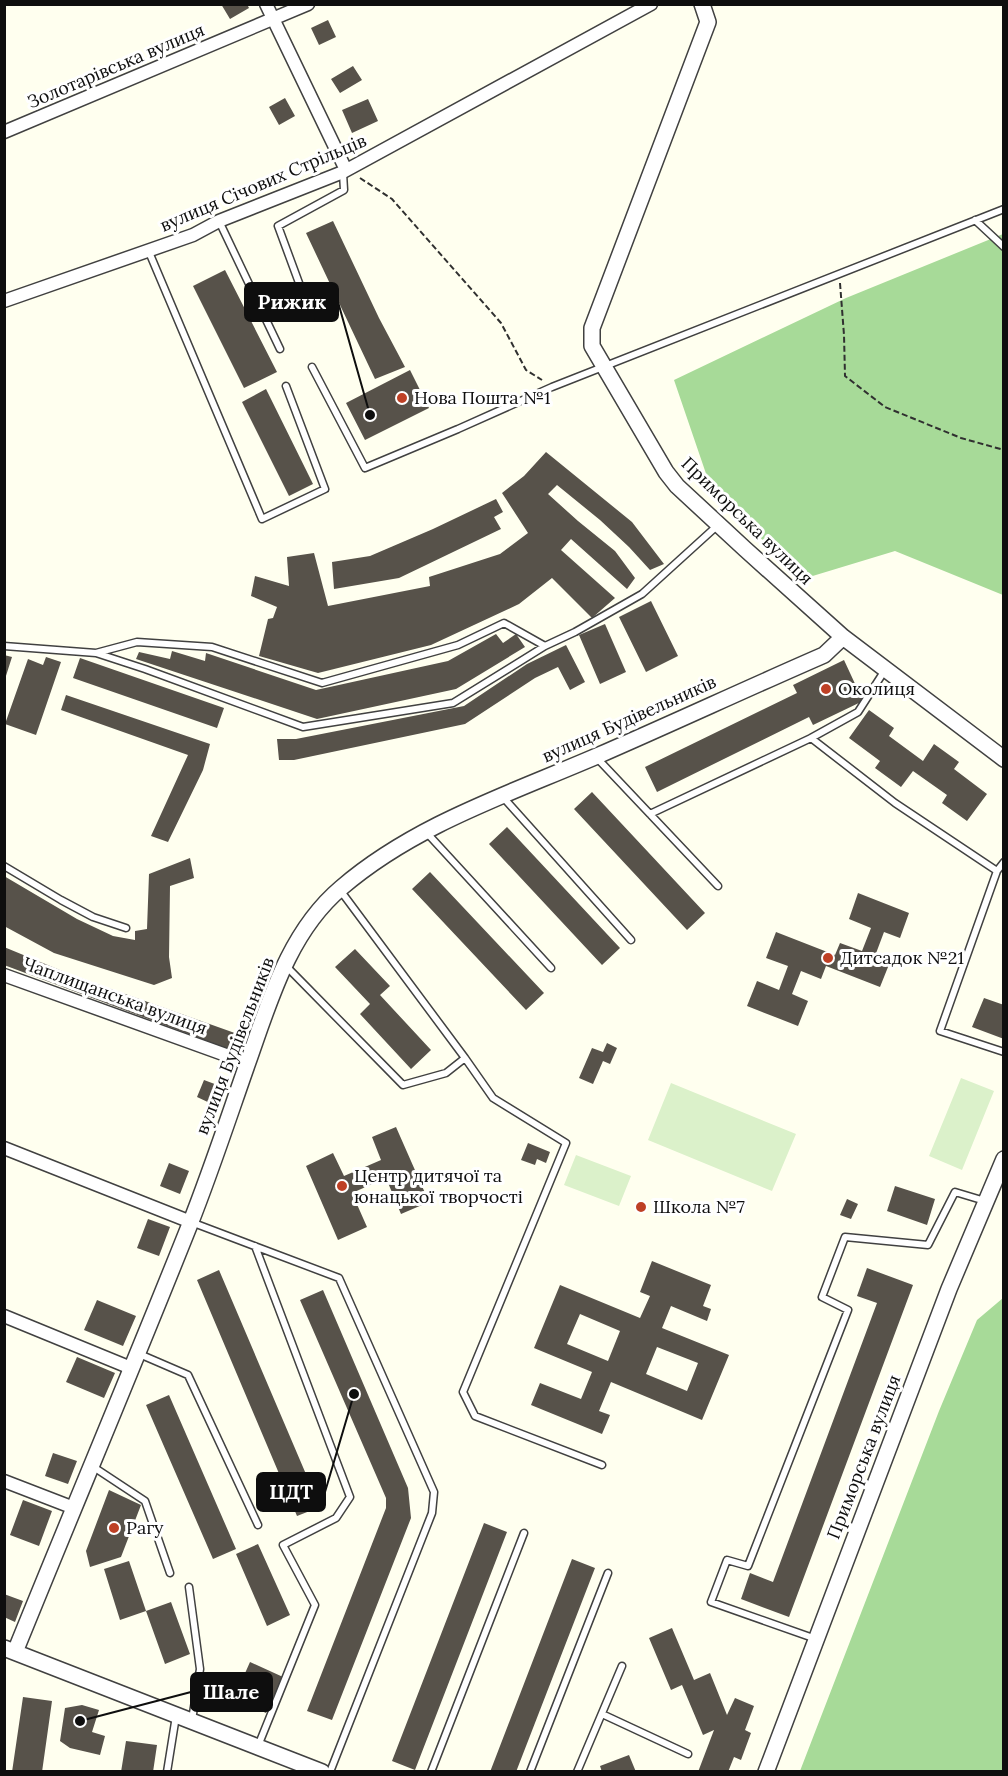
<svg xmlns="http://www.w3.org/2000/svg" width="1008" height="1776" font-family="Lora,serif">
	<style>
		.forest { fill: #a7da98 }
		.pitch { fill: #dbf1ca }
		.building { fill: #57524a; fill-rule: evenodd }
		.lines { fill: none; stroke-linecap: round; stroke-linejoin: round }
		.service-casing { stroke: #414141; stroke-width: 9 }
		.minor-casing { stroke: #414141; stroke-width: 15 }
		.tertiary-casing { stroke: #414141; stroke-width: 18 }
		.path { stroke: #303030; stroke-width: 2; stroke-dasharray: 6 3; stroke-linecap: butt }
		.service { stroke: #fff; stroke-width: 6 }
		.minor { stroke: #fff; stroke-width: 12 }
		.tertiary { stroke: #fff; stroke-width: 15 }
		.poi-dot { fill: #be4025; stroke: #fff; stroke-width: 2 }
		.labels { text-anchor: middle; stroke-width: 6; stroke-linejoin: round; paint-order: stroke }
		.street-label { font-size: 18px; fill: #0e0e0e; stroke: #fff }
		.poi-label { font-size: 18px; fill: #0e0e0e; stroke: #fff; text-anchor: start }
		.leader { fill: none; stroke: #0e0e0e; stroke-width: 2 }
		.callout-dot { fill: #0e0e0e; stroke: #fff; stroke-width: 2 }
		.callout { fill: #0e0e0e; stroke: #0e0e0e; stroke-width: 2 }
		.callout-label { font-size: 20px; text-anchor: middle; font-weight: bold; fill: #fff }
	</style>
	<rect width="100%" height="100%" fill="#ffffef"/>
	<path class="forest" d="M1003,234v361l-108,-44 -89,27 -92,-81 -40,-117 172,-82z
		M1003,1298v473h-203l139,-360 38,-91z"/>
	<path class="pitch" d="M961,1078l33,13 -32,79 -33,-14z
		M671,1083l125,51 -24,57 -124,-51z
		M576,1155l55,21 -12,30 -55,-21z"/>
	<path class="building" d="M221,4h26l2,4 -19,11z
		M328,20l8,17 -17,8 -8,-17z
		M353,66l9,14 -22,13 -9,-14z
		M285,98l10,18 -16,9 -10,-18z
		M368,99l10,22 -26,12 -10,-23z
		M333,221l46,97 26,49 -30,12 -69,-146z
		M225,270l52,102 -33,16 -51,-102z
		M410,370l19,38 -64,32 -19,-37z
		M266,389l47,95 -24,12 -47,-94z
		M546,452l86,70 32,42 -14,6 -21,-23 -29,-27 -43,-35 -9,9 30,27 37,30 20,27 -8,11 -56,-50 -10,11 54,48 -23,20 -40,-40 -33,26 -88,41 -113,28 -59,-17 9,-37 5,-1 4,-11 -26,-11 4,-20 34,10 -2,-29 27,-4 14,53 102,-20 -1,-9 71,-23 28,-21 -26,-40 22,-17z
		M496,499l7,13 -9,5 7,12 -102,49 -65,11 -2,-27 38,-6 63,-27z
		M651,601l27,55 -32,16 -27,-55z
		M605,624l21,48 -26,12 -21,-49z
		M496,634l7,9 13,-9 9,13 -69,42 -139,30 -181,-60 3,-7 31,7 2,-8 33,10 1,-8 110,37 132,-29z
		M566,645l19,37 -15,8 -12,-23 -23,11 -70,46 -171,36h-15l-2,-21h19l168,-33 63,-42z
		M4,655l8,2 -7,22h-1z
		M46,657l15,5 -25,73 -31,-11 23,-65 15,6z
		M80,658l144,50 -7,20 -144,-50z
		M844,660l19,41 -50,24 -4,-8 -152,75 -12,-25 152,-74 -4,-8z
		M66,695l144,49 -7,26 -35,72 -17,-6 37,-81 -127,-45z
		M869,710l25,18 -5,8 34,25 11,-17 25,18 -5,7 33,25 -20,27 -25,-18 5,-8 -34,-24 -12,16 -26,-19 5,-7 -31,-23z
		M592,792l113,121 -18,17 -113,-121z
		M507,827l113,121 -18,17 -113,-121z
		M190,858l4,20 -24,8 -1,71 3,21 -18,7 -100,-32 -50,-27v-50l73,43 36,17 22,4v-9l12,-2 2,-55z
		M430,872l114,121 -18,17 -114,-121z
		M858,893l51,20 -9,25 -16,-6 -9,24 15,6 -10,25 -54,-21 -5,13 -20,-8 -9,23 16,7 -10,25 -51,-20 10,-25 22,9 9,-24 -22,-8 10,-26 59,23 5,-12 22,8 9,-23 -22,-9z
		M4,947l68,28 174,62 -7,16 -235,-88z
		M355,949l35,37 -10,9 51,55 -20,19 -51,-55 10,-10 -35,-37z
		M984,998l20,7v34l-32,-12z
		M607,1043l10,5 -7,16 -7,-3 -10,23 -14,-6 13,-30 11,4z
		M204,1080l16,6 -8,18 -15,-7z
		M396,1127l33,75 -28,12 -15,-36 -34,15 15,34 -29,13 -32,-74 27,-13 11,23 37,-16 -9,-23z
		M528,1143l22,9 -4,11 -9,-4 -2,6 -14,-5z
		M169,1163l20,8 -9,23 -20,-8z
		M895,1186l40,13 -8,26 -40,-14z
		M847,1199l11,5 -7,15 -11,-4z
		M148,1219l22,8 -11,29 -22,-8z
		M652,1261l59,24 -8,21 8,3 -4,12 -36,-15 -9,22 67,27 -27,65 -91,-38 -12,29 11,4 -8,19 -71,-29 9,-22 41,16 11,-27 -58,-24 26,-63 80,33 10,-22 -10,-4zM580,1314l40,17 -12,30 -41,-17zM657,1347l41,16 -11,28 -41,-17z
		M867,1268l46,17 -124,332 -48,-18 9,-26 23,9 104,-279 -20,-7z
		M219,1270l101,237 -23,9 -100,-236z
		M323,1290l85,198 3,30 -79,202 -25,-9 79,-203v-10l-86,-198z
		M97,1300l39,16 -13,30 -39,-16z
		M77,1357l38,16 -11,25 -38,-16z
		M169,1395l67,154 -23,10 -67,-154z
		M53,1453l24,8 -9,23 -23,-8z
		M109,1490l32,15 -20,52 -31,10 -4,-16z
		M23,1500l29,11 -13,35 -29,-11z
		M484,1523l23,9 -92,238 -23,-9z
		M258,1544l32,71 -23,11 -31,-72z
		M572,1559l23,9 -79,204h-26z
		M129,1561l17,50 -26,9 -16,-51z
		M4,1594l19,7 -8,21 -11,-5z
		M171,1602l19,52 -25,10 -19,-53z
		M672,1628l22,52 16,-7 17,42 8,-17 19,8 -9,24 6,3 -10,27 -7,-3 -6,15h-30l16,-42 -11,5 -21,-50 -11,5 -22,-52z
		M250,1662l33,15 -17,36 -32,-15z
		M23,1697l29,4 -10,71h-30z
		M82,1705l17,5 -7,22 13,4 -5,19 -30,-7 -10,-7 5,-33z
		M126,1741l31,4 -4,27h-32z
		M629,1755l7,17h-34l-2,-6z"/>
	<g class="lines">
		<defs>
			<path id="service" d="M975,220l29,27
				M219,221l61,128
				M149,252l113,267 63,-30 -39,-103
				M309,310l-31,-84 66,-36 -1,-17
				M312,367l53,101 93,-39 94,-42 452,-178
				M4,646l92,7 49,16 158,58 150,-24 92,-57 30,-14 67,-38 76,-69
				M96,653l41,-11 75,5 110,36 136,-38 46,-22 41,23
				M811,738l84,65 102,68 7,-9
				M596,757l122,129
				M502,796l129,144
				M650,814l161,-76 47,-26 27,-42
				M426,832l125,136
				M4,866l57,34 32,17 33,11
				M997,871l-57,160 64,21
				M286,966l117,119 43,-12 19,-15 -125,-168
				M465,1058l28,40 73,45 -103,249 12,24 127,49
				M191,1222l148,56 95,214 -2,21 -102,259
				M255,1246l95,251 -14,21 -53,27 32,60 -57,141
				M137,1353l51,22 70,150
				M92,1466l53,35 25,72
				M189,1587l11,82 -8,51
				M816,1639l-105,-37 16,-42 21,6 100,-256 -26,-13 23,-60 83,8 27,-53 30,9
				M602,1714l86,40
				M167,1772l9,-56
				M431,1772l93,-239
				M530,1772l78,-199
				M577,1772l45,-106"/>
			<path id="minor" d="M266,4l80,166
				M4,132l304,-128
				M4,301l189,-66 26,-14 124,-49 308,-168
				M4,975l244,88
				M4,1148l187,74
				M4,1316l127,52
				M4,1481l70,27"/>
			<path id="tertiary" d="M702,4l6,18 -116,306v18l74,126 11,14 68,63 98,88 161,122
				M4,1648l318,124
				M15,1652c58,-143 118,-285 175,-428 21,-53 39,-108 58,-162 22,-62 41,-130 93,-174 73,-63 168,-94 256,-132 76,-33 151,-68 227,-101l19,-18
				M766,1772l183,-483 55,-130"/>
		</defs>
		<use href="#service" class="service-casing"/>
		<use href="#minor" class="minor-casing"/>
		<use href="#tertiary" class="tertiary-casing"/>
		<path class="path" d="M360,178l32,21 109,124 25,47 16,10
			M840,283l4,52 1,41 40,31 76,31 43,12"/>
		<use href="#service" class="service"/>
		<use href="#minor" class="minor"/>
		<use href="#tertiary" class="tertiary"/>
	</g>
	<g class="poi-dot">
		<circle cx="402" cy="398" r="6"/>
		<circle cx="826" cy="689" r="6"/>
		<circle cx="828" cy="958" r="6"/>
		<circle cx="342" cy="1186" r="6"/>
		<circle cx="641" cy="1207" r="6"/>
		<circle cx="114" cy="1528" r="6"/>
	</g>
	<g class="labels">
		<g class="street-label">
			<text transform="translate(116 66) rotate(-23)" y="6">Золотарівська вулиця</text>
			<text transform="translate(263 183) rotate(-23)" y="6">вулиця Січових Стрільців</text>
			<text transform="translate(747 521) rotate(44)" y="6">Приморська вулиця</text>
			<text transform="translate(629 719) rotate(-24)" y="6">вулиця Будівельників</text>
			<text transform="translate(115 996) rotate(20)" y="6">Чаплищанська вулиця</text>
			<text transform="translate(235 1046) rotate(-69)" y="6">вулиця Будівельників</text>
			<text transform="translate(864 1457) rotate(-69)" y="6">Приморська вулиця</text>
		</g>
		<g class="poi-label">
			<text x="414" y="404">Нова Пошта №1</text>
			<text x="838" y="695">Околиця</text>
			<text x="840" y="964">Дитсадок №21</text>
			<text x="354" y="1182">Центр дитячої та<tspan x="354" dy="21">юнацької творчості</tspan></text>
			<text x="653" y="1213">Школа №7</text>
			<text x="126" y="1534">Рагу</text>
		</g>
	</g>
	<path class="leader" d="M370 415L338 302M354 1394L325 1492M80 1721L191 1692"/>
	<g class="callout-dot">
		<circle cx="370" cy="415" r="6"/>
		<circle cx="354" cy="1394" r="6"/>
		<circle cx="80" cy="1721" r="6"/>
	</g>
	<g class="callout">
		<rect x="245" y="283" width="93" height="38" rx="6"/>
		<rect x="257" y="1473" width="68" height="38" rx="6"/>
		<rect x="191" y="1673" width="81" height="38" rx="6"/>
	</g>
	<g class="callout-label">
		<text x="292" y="309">Рижик</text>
		<text x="291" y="1499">ЦДТ</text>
		<text x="231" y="1699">Шале</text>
	</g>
	<rect width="1008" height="1776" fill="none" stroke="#0e0e0e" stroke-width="12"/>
</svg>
